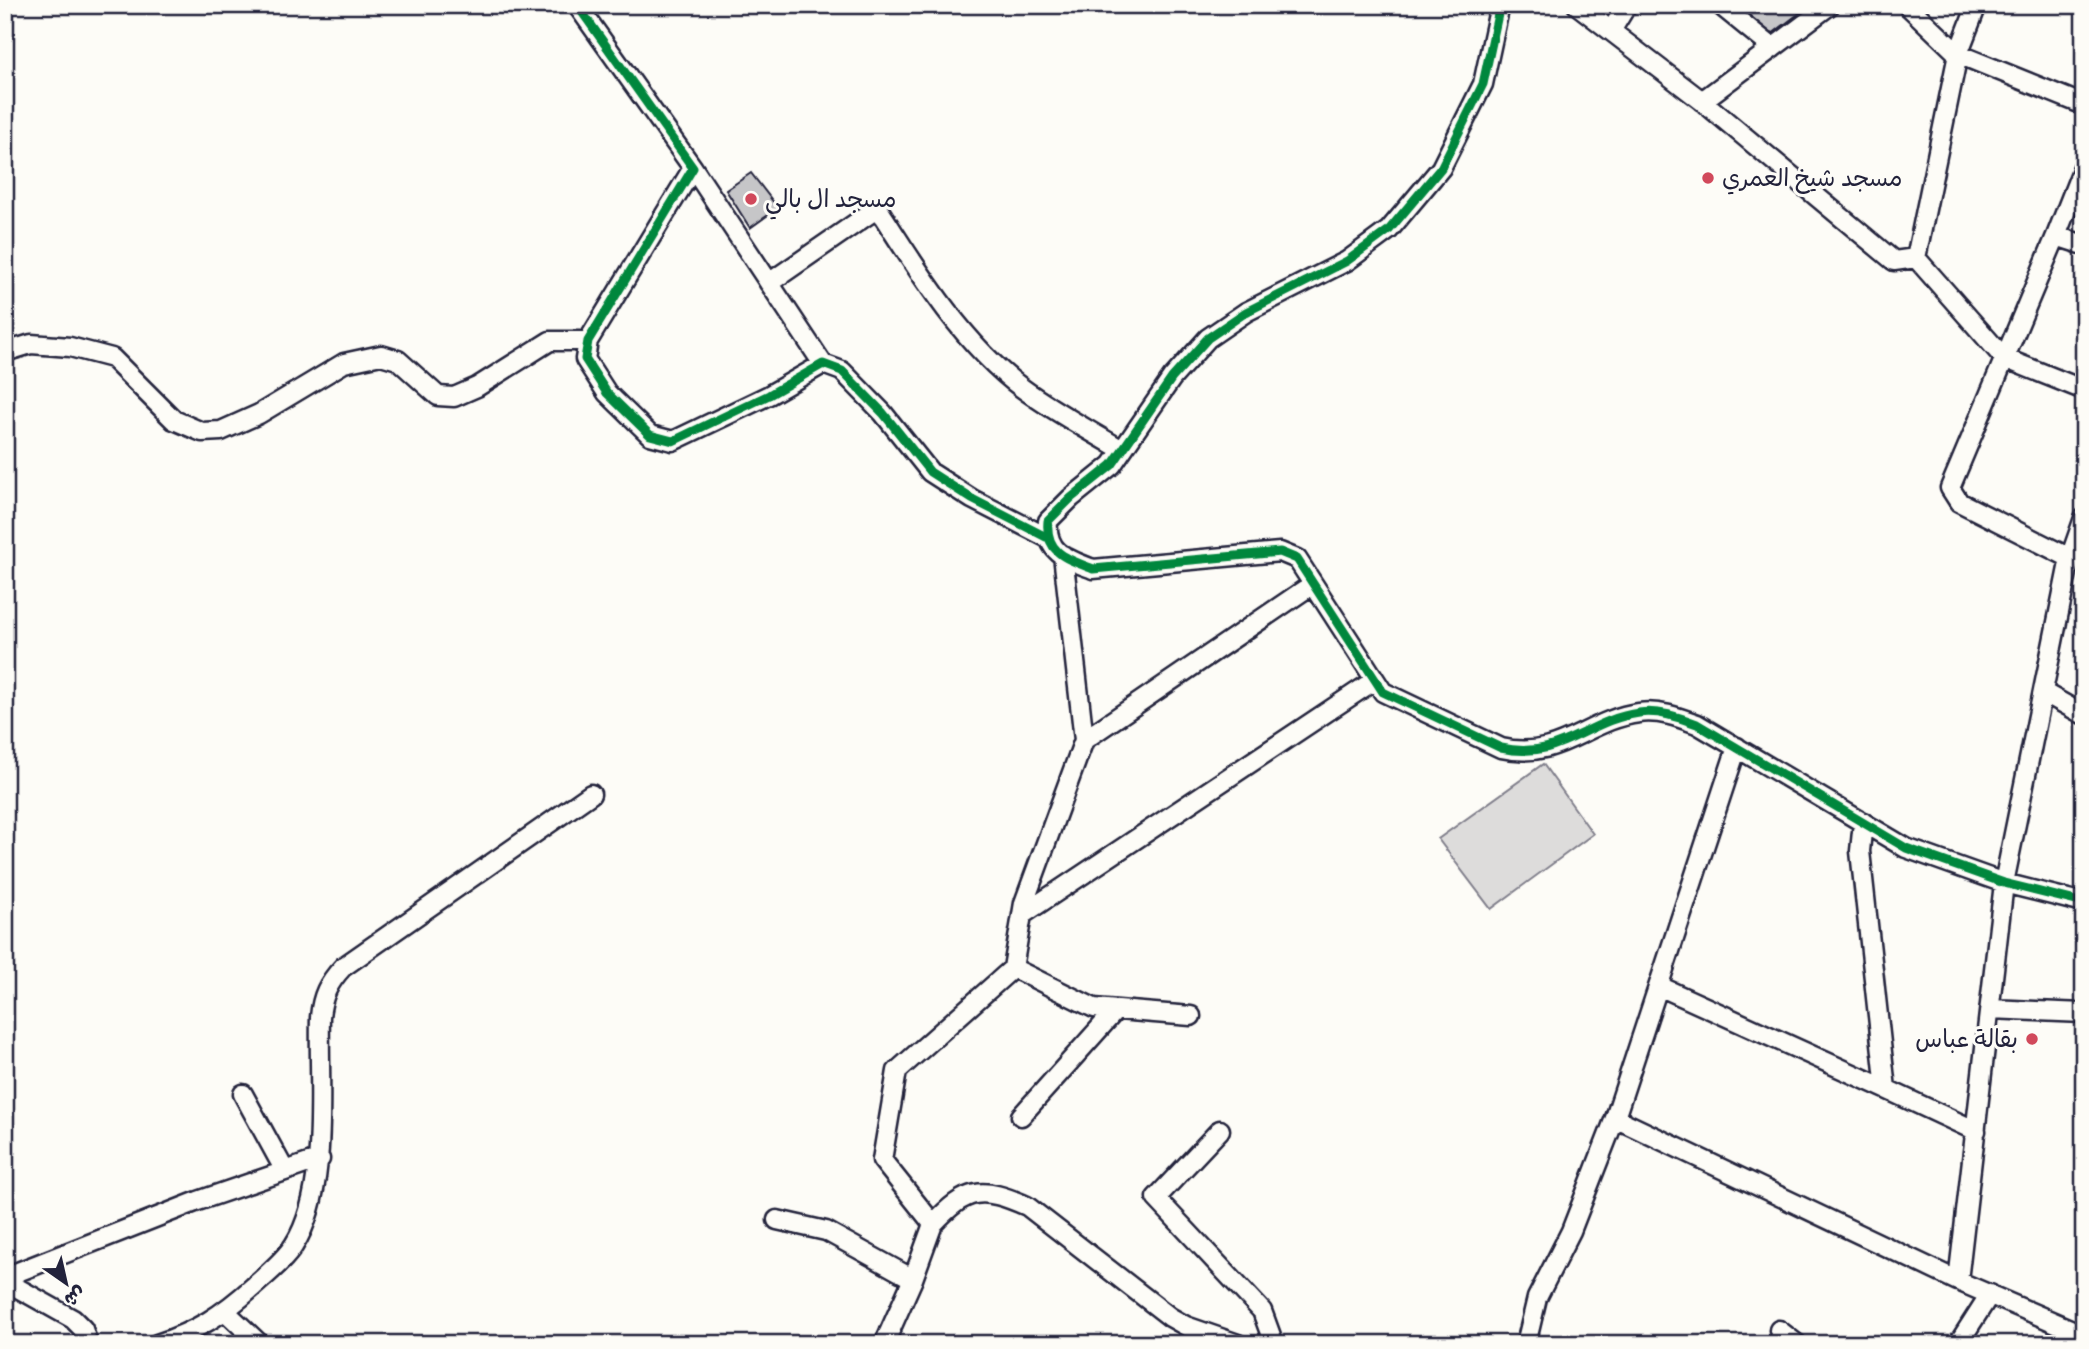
<svg xmlns="http://www.w3.org/2000/svg" width="2089" height="1349" font-family="Dekko,'Playpen Sans Arabic',sans-serif">
	<style>
		.green { fill: #dddcdb; stroke: #807f8b; stroke-width: 2 }
		.building { fill: #c6c6c8; stroke: #22223b; stroke-width: 2 }
		.lines { fill: none; stroke-linecap: round; stroke-linejoin: round }
		.minor-casing { stroke: #22223b; stroke-width: 23 }
		.minor { stroke: #fdfcf7; stroke-width: 18 }
		.cycleway-casing { stroke: #fdfcf7; stroke-width: 13 }
		.cycleway { stroke: #00873e; stroke-width: 9 }
		.poi-dot { fill: #d1495b; stroke: #fdfcf7; stroke-width: 2.5 }
		.labels { text-anchor: middle; stroke-width: 6; stroke-linejoin: round; paint-order: stroke }
		.poi-label { font-size: 24px; fill: #22223b; stroke: #fdfcf7; text-anchor: start }
	</style>
	<rect width="100%" height="100%" fill="#fdfcf7"/>
	<filter id="ink" filterUnits="userSpaceOnUse"><feTurbulence type="fractalNoise" baseFrequency=".0143" numOctaves="2"/><feDisplacementMap in="SourceGraphic" scale="14" xChannelSelector="R" yChannelSelector="G"/><feConvolveMatrix kernelMatrix="1 2 1 2 8 2 1 2 1" color-interpolation-filters="sRGB"/></filter>
	<g filter="url(#ink)">
		<path class="green" d="M1543,764l50,70 -102,75 -53,-70z"/>
		<path class="building" d="M1751,5h59l-38,29 -30,-23z
			M751,173l27,35 -28,20 -24,-38z"/>
		<g class="lines">
			<defs>
				<path id="minor" d="M577,5l116,163 -105,173 -3,18 22,34 43,42 23,6 96,-46 54,-31 19,7 41,42 47,59 42,27 74,38
					M1500,5l-17,79 -42,84 -52,62 -42,31 -101,51 -38,26 -36,40 -60,87 -41,33 -23,23c-3,32 19,38 45,48l187,-17 17,7 86,133 118,56c59,13 85,-28 138,-35 20,-3 39,4 58,11l209,124 98,35 80,20
					M1577,5l125,96 192,160 22,-3 42,-204 19,-49
					M1720,5l53,43
					M1907,5l51,49 126,51
					M1611,31l16,-26
					M1702,101l128,-96
					M2084,165l-28,71 28,9
					M693,168l130,196
					M2056,236l-106,252 9,14 111,56
					M1916,258l88,100 80,32
					M769,283l100,-69 10,-4c39,61 84,134 143,178 31,23 67,42 100,62
					M5,352l26,-8 39,3 42,11 62,62 28,12 19,-1 38,-17 85,-51 37,-8 17,5 40,36 16,1 23,-10 73,-46h38
					M2043,692l41,23
					M1084,740l229,-156
					M1863,822l-3,29 26,238 90,42
					M1022,915l353,-235
					M1013,968l81,40 97,8
					M1659,986l227,103
					M1990,1009l94,4
					M243,1094l42,77
					M1021,1116l95,-106
					M1615,1118l343,163 126,54
					M1220,1130l-64,68 106,113 12,33
					M777,1220l49,11 87,48
					M933,1224c34,-36 48,-38 94,-18l143,111 16,9 52,18
					M5,1277l193,-76 122,-42
					M5,1281l68,38 10,10 5,15
					M1958,1281l46,-398 66,-325 14,-40
					M226,1312l34,32
					M1779,1330l18,14
					M157,1344c40,-13 65,-29 96,-57 13,-12 32,-27 41,-42 36,-56 24,-162 26,-228 2,-21 8,-34 23,-50l248,-173
					M884,1344l29,-65 20,-55 -51,-64 15,-89 116,-103 11,-65 60,-163 -21,-185
					M1526,1344l11,-46 34,-67 44,-113 122,-371
					M1958,1344l32,-50"/>
			</defs>
			<use href="#minor" class="minor-casing"/>
			<use href="#minor" class="minor"/>
			<defs>
				<path id="cycleway" d="M577,5l116,163 -105,173 -3,18 22,34 43,42 23,6 96,-46 54,-31 19,7 41,42 47,59 42,27 74,38
					M1500,5l-17,79 -42,84 -52,62 -42,31 -101,51 -38,26 -36,40 -60,87 -41,33 -23,23c-3,32 19,38 45,48l187,-17 17,7 86,133 118,56c59,13 85,-28 138,-35 20,-3 39,4 58,11l209,124 98,35 80,20"/>
			</defs>
			<use href="#cycleway" class="cycleway-casing"/>
			<use href="#cycleway" class="cycleway"/>
		</g>
	</g>
	<g class="poi-dot">
		<circle cx="1708" cy="178" r="7"/>
		<circle cx="751" cy="199" r="7"/>
		<circle cx="2032" cy="1039" r="7"/>
	</g>
	<g class="labels">
		<g class="poi-label">
			<text x="1722" y="186">مسجد شيخ العمري</text>
			<text x="765" y="207">مسجد ال بالي</text>
			<text x="2018" y="1047" text-anchor="end">بقالة عباس</text>
		</g>
	</g>
	<rect width="2089" height="1349" fill="none" stroke="#fdfcf7" stroke-width="28"/>
	<rect x="14" y="14" width="2061" height="1321" fill="none" stroke="#22223b" stroke-width="2.5" filter="url(#ink)"/>
	<g transform="translate(66 1283) rotate(146)" stroke="#fdfcf7" stroke-width="5" paint-order="stroke">
	<path d="M0-5L12 26L0 18L-12 26Z" fill="#22223b"/>
	<text y="-10" font-size="19" font-weight="bold" text-anchor="middle" fill="#22223b">ش</text>
	</g>
</svg>
